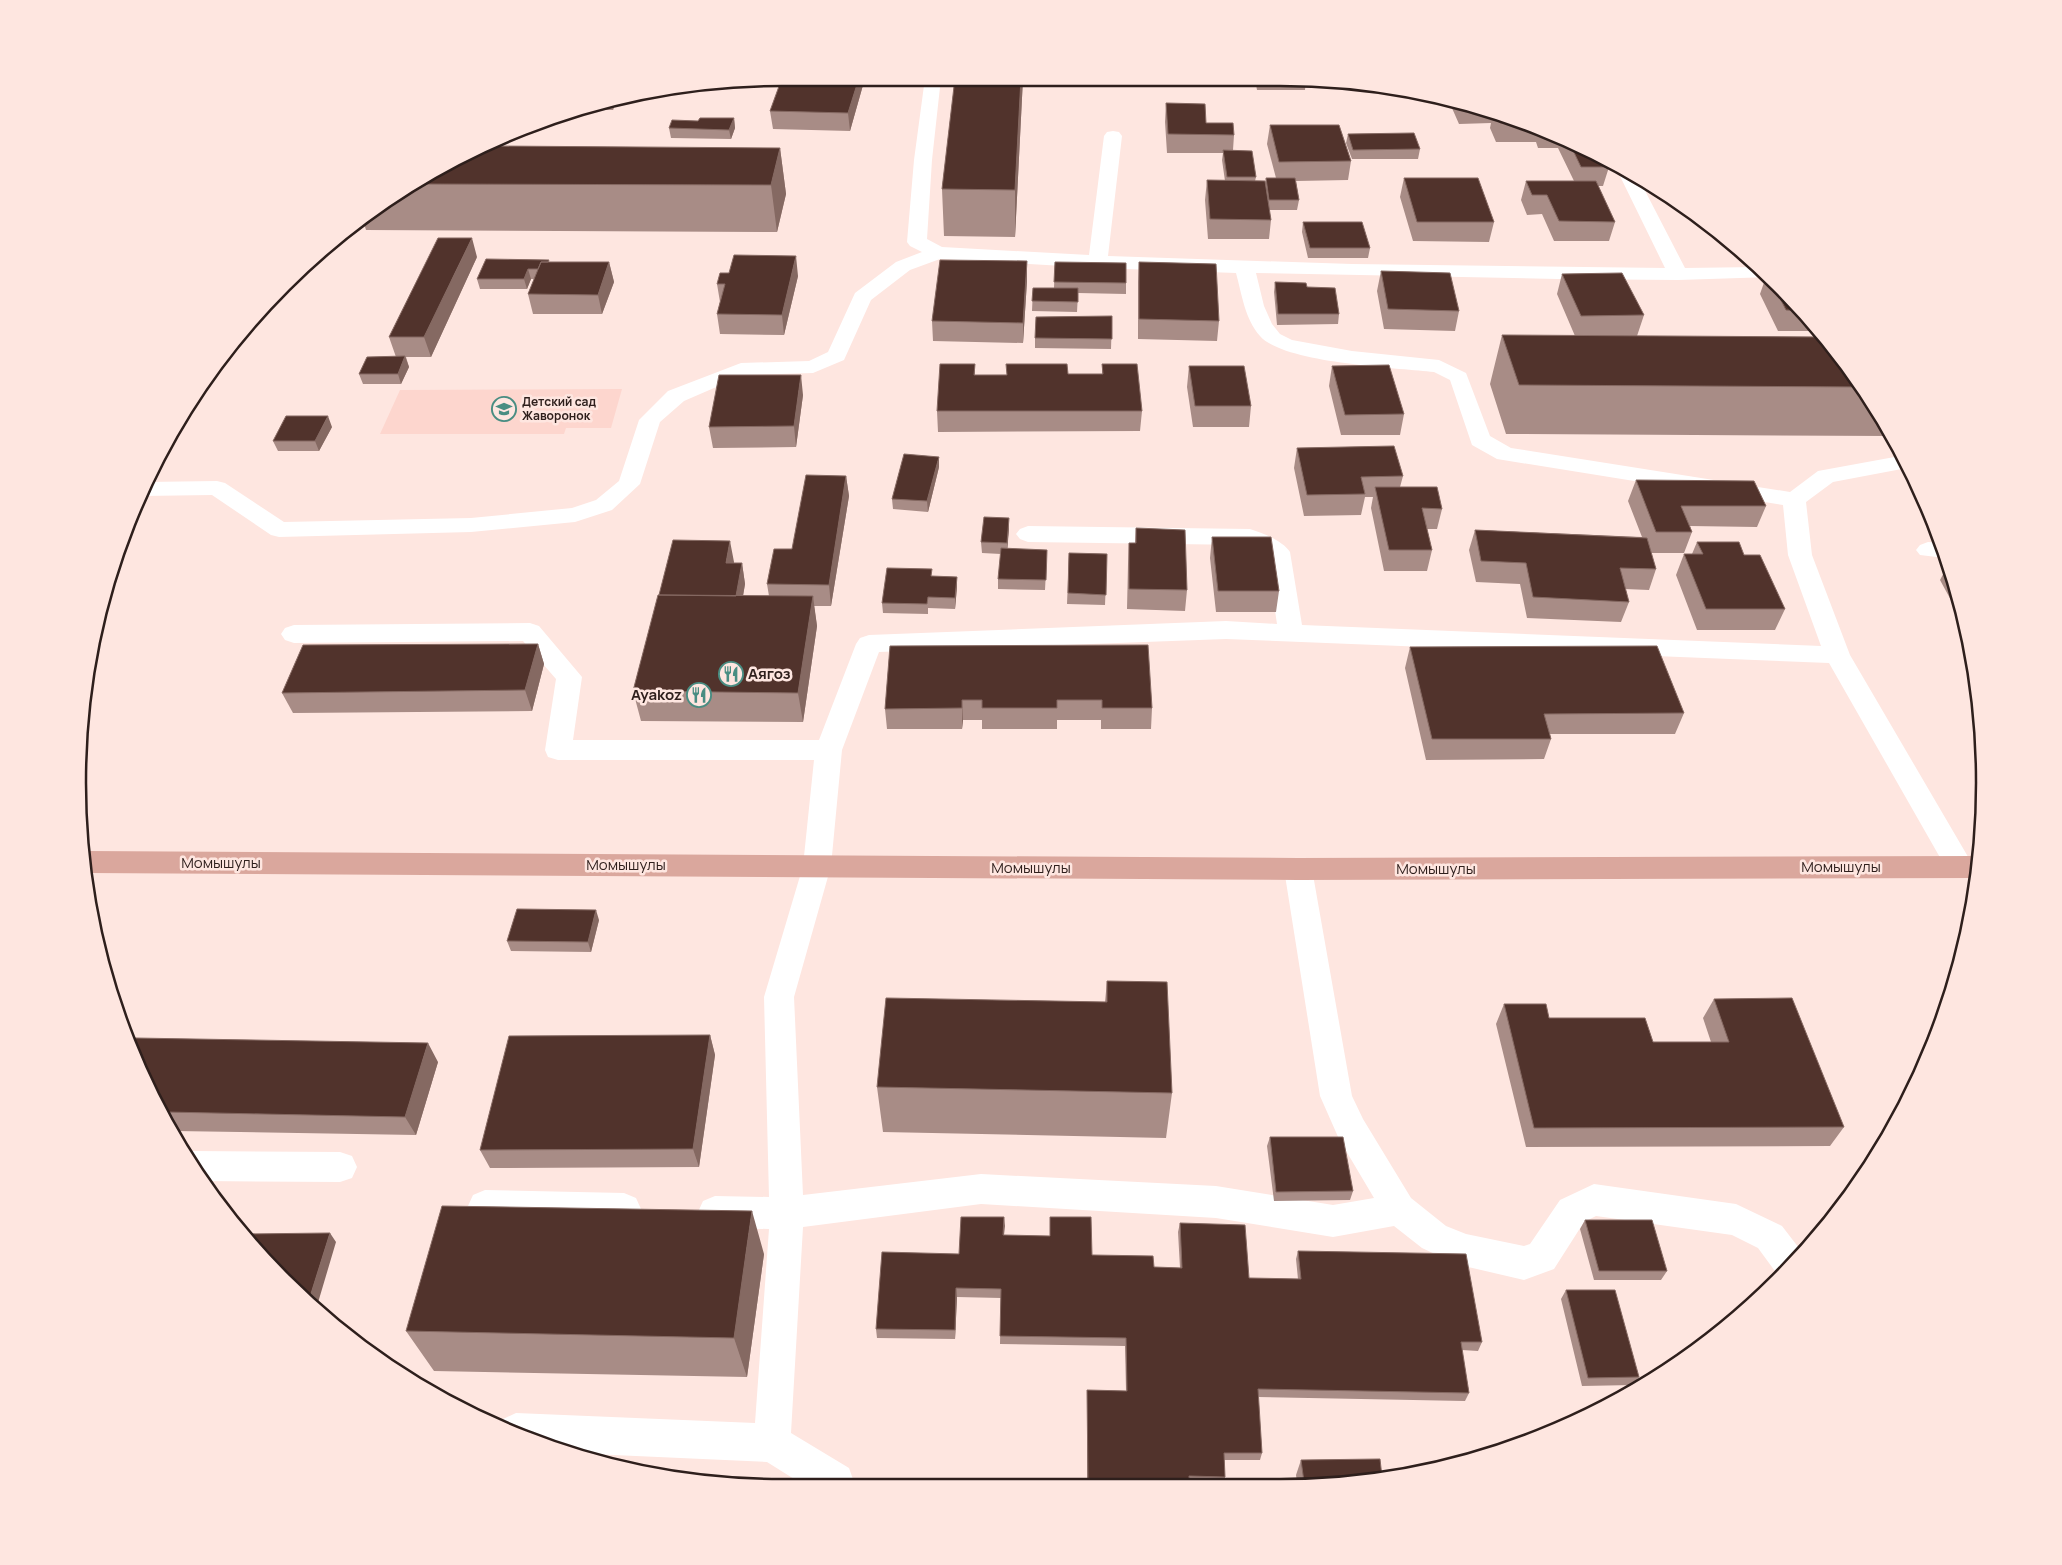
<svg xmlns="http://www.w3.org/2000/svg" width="2062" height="1565" font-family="Manrope,sans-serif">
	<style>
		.built { fill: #fdd6ce }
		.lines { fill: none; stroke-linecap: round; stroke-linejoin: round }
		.minor { fill: #fff; fill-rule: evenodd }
		.major { fill: #daa79d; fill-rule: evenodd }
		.wall { fill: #a88c86 }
		.shaded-wall { fill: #856962 }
		.building { fill: #51332c; stroke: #856962 }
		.labels { text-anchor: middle; stroke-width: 5; stroke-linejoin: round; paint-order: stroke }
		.far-poi-label { font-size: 12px; font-weight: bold; fill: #2e1f1c; stroke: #fee6e0; text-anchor: start }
		.poi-label { font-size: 15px; font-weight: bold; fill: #2e1f1c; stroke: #fee6e0; text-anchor: start }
		.street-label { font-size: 15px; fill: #2e1f1c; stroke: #fee6e0 }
		.rim { fill: none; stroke: #2e1f1c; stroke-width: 2.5 }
	</style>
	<rect width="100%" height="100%" fill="#fee6e0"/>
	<path class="built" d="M622,389l-11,39h-45l-2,6h-184l20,-44z"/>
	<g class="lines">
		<path class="minor" d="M925,78h16l-9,82 -5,79 15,8 147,8 15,-119 3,-4 6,-1 6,1 3,4 -14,120 244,8 313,4 -47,-96 3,-4 19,13 45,87 74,-1 12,10 -93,3 -120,-1 -302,-6 8,33 8,18 8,10 12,6 60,11 87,9 27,13 24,63 21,12 279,44 28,-21 82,-15 7,12 -74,14 -27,20 6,53 38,100 124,212 -4,8 -10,3 -10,-3 -121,-212 -603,-24 -347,13 -37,98 -11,116 -37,131 9,198 178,-21 235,12 117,19 41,-7 -35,-59 -19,-43 -36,-227 4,-8 10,-3 10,3 4,8 40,227 11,23 48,79 35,28 20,8 58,12 6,-2 30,-44 34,-16 142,20 46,22 20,26 -22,26 -22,-30 -26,-13 -136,-19 -12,6 -30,47 -30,11 -60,-14 -12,-4 -30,-14 -28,-22 -61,11 -117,-19 -235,-14 -178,23 -12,206 58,35 5,14h-55l-32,-20 -198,-9 -13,-3 -56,-25 3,-6 13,-6 239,10 14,-194 -54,-1 -12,-5 -5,-11 5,-11 12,-5 54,1 -5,-200 39,-131 11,-106h-256l-10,-3 -3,-7 11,-71 -33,-38 -229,2 -9,-3 -4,-6 4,-6 9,-3 236,-2 9,3 43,51 -9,63h246l37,-96 4,-6 9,-3 357,-14 51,3 -10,-68 -21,-11 -218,-3 -8,-3 -4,-5 4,-5 8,-3 222,3c13,4 33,12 40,23l12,73 519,21 -33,-91 -5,-50 -286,-46 -25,-14 -22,-65 -16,-8c-37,-4 -151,-9 -174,-36 -15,-17 -18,-41 -24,-63l-138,-5 -158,-9 -30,11 -39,30 -27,60 -31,13 -69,2 -60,26 -24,21 -20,62 -28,26 -37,12 -104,10 -192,5 -8,-2 -59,-40 -70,1 4,-14 71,-1 8,2 59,39 187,-4 101,-10 24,-8 23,-19 20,-61 29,-29 73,-28 68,-2 19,-9 27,-59 41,-31 26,-10 -12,-6 -3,-4 7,-82z
			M1928,542l12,1 5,15 -25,-3 -4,-5 4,-5z
			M192,1151l148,1 12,4 5,11 -5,11 -12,4 -138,-1 -16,-28z
			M485,1190l139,3 12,5 5,11 -5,11 -12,5 -139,-3 -12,-5 -5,-11 5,-11z"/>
		<path class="major" d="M86,851l1212,7 679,-2 -2,22 -677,2 -1210,-7 -4,-21z"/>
	</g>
	<path class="wall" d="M865,78l-15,53 -77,-2 -3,-18z
		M955,78h68l-8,159 -71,-1 -2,-47z
		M1147,78l28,1h-28z
		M1183,79h47l-1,8h-44z
		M1255,79h51l-1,11h-48z
		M616,99l-3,11h-31l-1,-1 19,-7z
		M1448,99l14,3 130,48 17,17 -6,19h-5l17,36 -6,19h-55l-12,-27 -15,1 -6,-15 5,-19h48l-16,-33h-20l-2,-6h-40l-6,-14 1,-5 -32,1z
		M1166,103l40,20 28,12 -1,15 23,27 -1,4 10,2 1,-5h10l-9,-34 3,-19 81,36 -3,19 -52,1 3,19 -2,10h-28l2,10 -2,19h-61l-3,-39 2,-20 18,1 -3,-21 1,-7h-56l-2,-31z
		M734,118l1,10 -4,11 -60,-1 -2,-10 29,-7z
		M1348,134l72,15 -2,10h-66l-6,-16z
		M780,148l6,46 -9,38 -411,-2 -3,-10 67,-48z
		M1404,178l90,44 -5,20 -76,-1 -13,-44z
		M1303,222l67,26 -2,10h-60l-6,-26z
		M477,257l-46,100h-25l3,10 -8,17h-38l-4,-10 37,-17 -7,-20z
		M1027,261v20l-4,62 -90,-2 -1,-20z
		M550,262h59l5,20 -12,32h-69l-5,-20 6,-15h-3l-4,10h-47l-3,-10z
		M1055,262l71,21v11l-48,-1 -1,19 -45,-1 1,-23h21z
		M1139,262l80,59 -2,20 -79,-2v-57z
		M1381,271l78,40 -4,20 -71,-2 -7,-38z
		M1562,274l82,41 -7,21h-42l227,1 44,54 24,45 -384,-2 -16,-50 12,-49 73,1 -18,-42z
		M1767,274l11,10 39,47h-39l-18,-37z
		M798,276l-14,59 -64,-1 -3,-20 3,-12 -3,-18z
		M1275,282l32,5 32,27 -1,10 -61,1 -3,-33z
		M1112,316l-1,33 -76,-1v-10z
		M975,364v11l127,-1v-10l40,47 -2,20 -202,1 -1,-21z
		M1189,366l62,40 -2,21h-56l-6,-40z
		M1332,366l72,48 -4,21h-59l-12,-49z
		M803,395l-7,52 -83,1 -4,-21z
		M332,427l-13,24h-41l-5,-10z
		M1297,448l106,28 -3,11 42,22 -5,20h-10l5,21 -5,21h-43l-13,-63 2,-11h-8l-4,18 -57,1 -10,-48z
		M939,467l-11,45 -35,-3 -1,-10z
		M846,476l3,20 -18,110h-17l3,20 -14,96 -162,-1 -8,-30 26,-96 75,-33v1h8l3,21 -2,12h26l-2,-12 25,-35z
		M1636,480l130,26 -9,21 -67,-1 2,6 -8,21h-33l5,16 -7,21 -24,-1 4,13 -8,20 -94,-4 -7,-34 -44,-2 -7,-32 6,-20 167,7 -14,-36z
		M1009,528l-2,21 40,1 -2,40 -47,-1v-10l3,-25 -19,-1 -1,-11z
		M1136,528l51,62 -2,21 -58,-2 1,-45 1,-21h6z
		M1212,537l67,54 -3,21h-60l-6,-54z
		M1697,542l47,13 41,54 -10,21h-78l-21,-55 8,-21h8z
		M1069,553l38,1 -2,51 -38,-1z
		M1947,567l18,59 -25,-46z
		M932,576l25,1v10l-2,22 -27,-1v6l-45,-1 -1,-10z
		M538,644l6,20 -12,47 -239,2 -11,-20z
		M890,646l262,62 -1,21h-50v-9h-44v9h-75v-9h-19l-1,9h-75l-2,-20z
		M1410,647l274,66 -9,21h-125l1,5 -7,20 -118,1 -21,-92z
		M599,920l-8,32 -80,-1 -4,-10z
		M1107,981l65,112 -6,45 -283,-6 -6,-45 228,-85z
		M1714,999l130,128 -14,19 -304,1 -30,-123 8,-20 45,14 104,24h58l-8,-24z
		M710,1035l5,20 -16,112 -209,1 -10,-18z
		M132,1044l306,18 -22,73 -241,-4z
		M1270,1137l83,54 -3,9 -76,1 -7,-55z
		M1004,1217v18l88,20 62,12 26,1 -2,-36 2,-9 69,55 49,1 -2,-20 2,-8 184,91 -4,9 -16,-1 7,43 -4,8 -207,-4 4,56 -2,7h-36l1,17 -1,5h-137v-92l39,1 -1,-45 -125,-2 1,-46 -44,-1 -2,42 -78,-1 -1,-9 83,-75z
		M1585,1220l82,51 -6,9h-67l-14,-51z
		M764,1254l-17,123 -313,-6 -28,-40z
		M1566,1290l73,87 -6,8 -51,1 -21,-87z
		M1301,1460l81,17 -11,5h-74l-1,-7z"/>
	<path class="shaded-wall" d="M859,78h6l-15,53 -2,-18z
		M1021,78h2l-8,159v-47z
		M616,99l-3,11 -2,-10z
		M734,118l1,10 -4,11 -2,-9z
		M780,148l6,46 -9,38 -6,-47z
		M472,238l5,19 -46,100 -7,-20z
		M796,256l2,20 -14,59 -2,-20z
		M1027,261v20l-4,62v-20z
		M609,262l5,20 -12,32 -4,-19z
		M528,269l3,10 -4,10 -3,-10z
		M405,356l4,11 -8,17 -3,-10z
		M801,375l2,20 -7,52 -2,-21z
		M328,416l4,11 -13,24 -4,-10z
		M939,457v10l-11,45 -1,-11z
		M846,476l3,20 -18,110 -2,-21z
		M1009,518v10l-2,26v-11z
		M730,541l4,21 -4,22 -4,-21z
		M742,563l3,21 -6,35 -4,-20z
		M957,577v10l-2,22v-11z
		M813,596l4,30 -14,96 -5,-29z
		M538,644l6,20 -12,47 -7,-21z
		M962,700l1,20 -1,9z
		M596,910l3,10 -8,32 -3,-10z
		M710,1035l5,20 -16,112 -6,-18z
		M428,1043l10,19 -22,73 -11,-18z
		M221,1195l7,9 -2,6 -7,-9z
		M752,1211l12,43 -17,123 -13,-39z
		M1004,1217l1,9 -2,18v-9z
		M330,1233l6,9 -19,64 -8,-6z
		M956,1288l1,9 -2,42v-9z"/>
	<path class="building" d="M782,78h77l-11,35 -78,-2z
		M955,78h66l-6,112 -73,-1z
		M1461,101l1,1 9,3h-8z
		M1166,103l39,1 1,19h27l1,12 -66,-1z
		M1497,115l21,8h-18z
		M700,118h34l-5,12 -60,-2 3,-8 26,1z
		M1270,125h69l12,36 -72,1z
		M1414,133l6,16 -67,1 -5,-16z
		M1569,142l23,8 13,8 4,9h-28z
		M492,146l288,2 -9,37 -357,-1 16,-12z
		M1223,150l29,1 4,26h-29z
		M1266,178h29l4,22h-30z
		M1404,178h74l16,44h-77z
		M1207,180l58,1 6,39 -61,-1z
		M1526,181h70l19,41 -56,-1 -12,-26h-15z
		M1303,222h59l8,26h-60z
		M438,238h34l-48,99h-35z
		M734,255l62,1 -14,59 -65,-1 8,-30h-8l3,-11h9z
		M486,259l63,1 -1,2h-7l-3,7h-10l-4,10h-47z
		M940,260l87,1 -4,62 -91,-2z
		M541,262h68l-11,33 -70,-1z
		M1055,262l71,1v20l-72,-1z
		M1139,262l77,2 3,57 -80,-2z
		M1381,271l69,2 9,38 -71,-2z
		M1622,273l22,42 -63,1 -19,-42z
		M1768,275l10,9 22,27 -14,-1z
		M1275,282l31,1 1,4 28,1 4,26h-61z
		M1033,288h45v14l-46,-1z
		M1112,316v23l-77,-1 1,-21z
		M1502,335l320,2 40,50 -343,-2z
		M405,356l-7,18h-39l8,-17z
		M940,364h35l-1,11h33l-1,-11h61l1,10h35l-1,-10h35l5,47h-205z
		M1389,365l15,49 -59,1 -13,-49z
		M1189,366h55l7,40h-56z
		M719,375h82l-7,51 -85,1z
		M286,416h42l-13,25h-42z
		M1394,446l9,30 -42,1 4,17 -58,1 -10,-47z
		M904,454l35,3 -12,44 -35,-2z
		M806,475l40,1 -17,109 -62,-1 7,-35h18z
		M1636,480l118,1 12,25h-85l11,26h-36z
		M1375,487h62l5,22 -20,-1 10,42h-43z
		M984,517l25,1 -2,25 -26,-1z
		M1136,528l49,2 2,60 -58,-1v-46h7z
		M1475,530l172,8 9,31 -36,-1 9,34 -96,-5 -7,-34 -45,-2z
		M1212,537h59l8,54h-61z
		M673,540l57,1 -4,22h16l-6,33 -77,-1z
		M1697,542h42l5,13h16l25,54h-79l-22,-55h19z
		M1001,548l46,2 -1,30 -48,-1z
		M1069,553l38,1 -1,41 -38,-2z
		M887,568l45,1 -1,7 26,1 -2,21 -27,-1 -1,7 -45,-1z
		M658,595l155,1 -15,97 -165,-2z
		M538,644l-13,46 -243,3 21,-48z
		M1148,645l4,63h-50v-8h-45v8h-75v-8h-20v8l-77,1 5,-63z
		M1657,646l27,67 -140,1 7,25h-119l-22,-92z
		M517,909l79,1 -8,32 -81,-1z
		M1107,981l60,1 5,111 -295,-6 9,-89 221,4z
		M1792,998l52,129 -310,1 -30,-124h42l3,14h96l8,24h76l-15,-43z
		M710,1035l-17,114 -213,1 29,-114z
		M135,1038l293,5 -23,74 -239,-5 -34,-68z
		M1270,1137h73l10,54 -77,1z
		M214,1195h7l-2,6z
		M442,1206l310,5 -18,127 -328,-7z
		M961,1217h43l-1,18 47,1v-19h41l1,38 61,1 1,11 28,1 -2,-45 65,2 4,53 52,1 -3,-28 168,3 16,88h-21l8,51 -211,-4 4,64h-38l1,24 -36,-1v6h-101l-1,-92 40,1 -1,-53 -126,-2 1,-47 -45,-1 -1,42 -79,-1 6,-77 77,2z
		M1585,1220h67l15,51h-68z
		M330,1233l-21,67 -25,-19 -39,-47z
		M1566,1290h49l24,87 -51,1z
		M1380,1459l2,18h11l-22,5h-67l-3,-22z"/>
	<defs>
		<symbol id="school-ring" viewBox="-11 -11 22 22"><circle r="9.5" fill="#fee6e0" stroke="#498d82" stroke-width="1.5"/><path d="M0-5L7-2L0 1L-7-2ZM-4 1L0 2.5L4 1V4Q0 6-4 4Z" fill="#498d82"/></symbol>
		<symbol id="restaurant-ring" viewBox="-11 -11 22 22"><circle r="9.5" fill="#fee6e0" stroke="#498d82" stroke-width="1.5"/><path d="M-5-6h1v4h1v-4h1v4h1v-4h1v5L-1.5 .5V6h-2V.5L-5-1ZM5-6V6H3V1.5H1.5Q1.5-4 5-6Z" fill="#498d82"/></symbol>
	</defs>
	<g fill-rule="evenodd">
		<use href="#school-ring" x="490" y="395" width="28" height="28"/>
		<use href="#restaurant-ring" x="717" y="660" width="28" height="28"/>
		<use href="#restaurant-ring" x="685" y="681" width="28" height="28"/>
	</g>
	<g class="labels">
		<g class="far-poi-label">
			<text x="522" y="406">Детский сад<tspan x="522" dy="14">Жаворонок</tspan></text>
		</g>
		<g class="poi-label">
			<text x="748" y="679">Аягоз</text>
			<text x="682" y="700" text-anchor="end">Ayakoz</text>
		</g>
		<g class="street-label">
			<text x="221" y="868">Момышулы</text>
			<text x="626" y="870">Момышулы</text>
			<text x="1841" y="872">Момышулы</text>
			<text x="1031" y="873">Момышулы</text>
			<text x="1436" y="874">Момышулы</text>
		</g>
	</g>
	<path d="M0 0H2062V1565H0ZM782 86H1280A696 696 0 0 1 1976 782V783A696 696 0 0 1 1280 1479H782A696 696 0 0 1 86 783V782A696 696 0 0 1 782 86Z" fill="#fee6e0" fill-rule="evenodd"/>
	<path class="rim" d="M782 86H1280A696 696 0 0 1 1976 782V783A696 696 0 0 1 1280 1479H782A696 696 0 0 1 86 783V782A696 696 0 0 1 782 86Z"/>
</svg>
